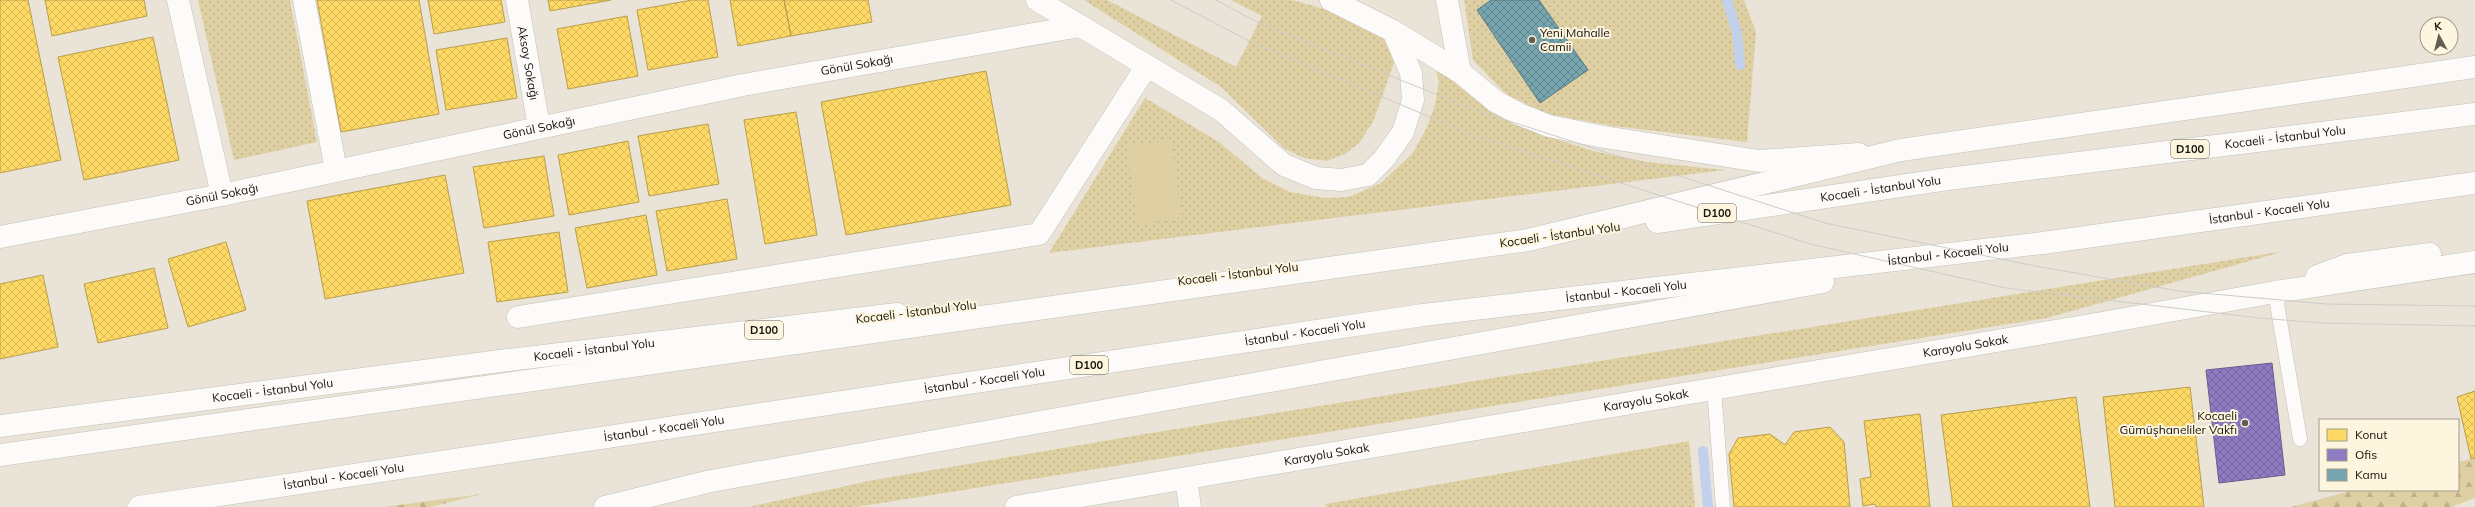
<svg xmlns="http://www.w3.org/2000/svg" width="2475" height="507" font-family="Mulish,sans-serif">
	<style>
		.green { fill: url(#green-dots) }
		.forest { fill: url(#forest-firs) }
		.pitch { fill: #dfd0a3 }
		.homes { fill: url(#homes-cross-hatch); stroke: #b99e4b }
		.offices { fill: url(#offices-cross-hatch); stroke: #6a5d8c }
		.public { fill: url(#public-cross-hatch); stroke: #5a7a7e }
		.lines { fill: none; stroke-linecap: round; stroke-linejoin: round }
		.stream { stroke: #c1d0eb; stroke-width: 10 }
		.lane-casing { stroke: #c4c0b7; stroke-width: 15 }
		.street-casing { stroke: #c4c0b7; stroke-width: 23 }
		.secondary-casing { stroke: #c4c0b7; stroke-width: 23 }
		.highway-casing { stroke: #c4c0b7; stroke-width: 23 }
		.lane { stroke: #fcfbf9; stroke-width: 14 }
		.street { stroke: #fcfbf9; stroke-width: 22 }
		.secondary { stroke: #fcfbf9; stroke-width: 22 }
		.highway { stroke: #fcfbf9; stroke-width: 22 }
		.tram { stroke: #ceccc9; stroke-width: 1 }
		.poi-dot { fill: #605d53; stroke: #fdf5de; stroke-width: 1.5 }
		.labels { text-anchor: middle; stroke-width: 4; stroke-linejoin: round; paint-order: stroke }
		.shield { fill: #fdf5de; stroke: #5c584b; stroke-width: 1 }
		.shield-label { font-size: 11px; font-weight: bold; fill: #17140c }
		.poi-label { font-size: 12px; fill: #17140c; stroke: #fdf5de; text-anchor: start }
		.street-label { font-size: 12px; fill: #17140c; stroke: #fdf5de }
	</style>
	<defs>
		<pattern id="green-dots" width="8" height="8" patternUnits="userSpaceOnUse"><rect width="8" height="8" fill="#dfd0a3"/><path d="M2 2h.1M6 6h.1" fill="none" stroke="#bfb28b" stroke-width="1.8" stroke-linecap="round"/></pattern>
		<pattern id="forest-firs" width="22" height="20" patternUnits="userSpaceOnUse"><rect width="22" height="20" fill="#dfd0a3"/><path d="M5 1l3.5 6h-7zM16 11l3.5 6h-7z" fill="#bfb28b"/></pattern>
		<pattern id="homes-cross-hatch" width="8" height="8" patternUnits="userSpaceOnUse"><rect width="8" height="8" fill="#ffd966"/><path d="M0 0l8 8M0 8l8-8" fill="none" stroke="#dab957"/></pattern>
		<pattern id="offices-cross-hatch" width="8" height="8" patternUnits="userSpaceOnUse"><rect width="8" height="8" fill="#8e7cc3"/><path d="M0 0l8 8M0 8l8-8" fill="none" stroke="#73649d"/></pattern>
		<pattern id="public-cross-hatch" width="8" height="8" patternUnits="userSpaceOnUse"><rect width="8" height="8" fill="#76a5af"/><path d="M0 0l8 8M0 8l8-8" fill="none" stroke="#60858d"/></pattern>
	</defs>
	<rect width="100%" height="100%" fill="#e9e4d7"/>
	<path class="green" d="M198,0h92l27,142 -83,18z
		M1084,0h23l129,67 26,-51 -31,-16h61l57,16 36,20 10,24 -22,62 -14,21 -14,11 -19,7 -22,-3 -19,-9 -64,-62z
		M1464,0h280l12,32 -9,110 -134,-16 -65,-12 -41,-19 -34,-35z
		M1435,66l60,47 49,22 49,16 54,11 78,8 -676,83 96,-155 74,44 43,36 28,14 35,6 24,-1 32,-14 32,-30 14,-26 8,-22 4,-24z
		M2285,251l-238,67 -1178,187 -16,2h-105l126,-27 271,-46z
		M1689,441l6,66h-369l-1,-3z"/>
	<path class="forest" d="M2475,458v40l-24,9h-160l63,-17h104v-28z
		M482,494l-51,13h-47z"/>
	<path class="pitch" d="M1171,140l11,78 -45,6 -10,-78z"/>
	<path class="homes" d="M0,0h28l33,160 -61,13z
		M45,0h99l3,16 -95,20z
		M317,0h102l20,114 -98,18z
		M428,0h73l4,22 -71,12z
		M548,0h63l-61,11z
		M692,0h16l10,57 -70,13 -11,-60z
		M730,0h54l7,36 -53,10z
		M784,0h84l4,22 -81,14z
		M627,16l11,60 -70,13 -11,-60z
		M153,37l26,123 -95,20 -26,-123z
		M507,38l10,60 -71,12 -10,-60z
		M986,71l25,134 -165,30 -25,-133z
		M796,112l21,123 -52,9 -21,-124z
		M708,124l11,60 -70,12 -11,-60z
		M628,141l11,61 -70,13 -11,-60z
		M544,156l10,60 -70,12 -11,-61z
		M445,175l19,98 -139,26 -18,-98z
		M727,199l10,60 -70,12 -11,-60z
		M646,215l11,60 -70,13 -12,-60z
		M559,232l9,60 -71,10 -9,-60z
		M226,242l20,68 -58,17 -20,-68z
		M154,268l14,60 -70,15 -14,-59z
		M43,275l15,72 -58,12v-75z
		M2190,387l14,120h-89l-12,-110z
		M2475,391v67l-4,1 -14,-62z
		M2076,397l14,110h-137l-12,-92z
		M1920,414l10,93h-54l-1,-3 -12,2 -3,-27 11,-2 -7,-56z
		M1830,427l14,15 6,65h-116l-5,-53 9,-16 32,-4 15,11 9,-13z"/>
	<path class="offices" d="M2272,363l13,112 -66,8 -13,-113z"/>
	<path class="public" d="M1491,0h48l49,70 -48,33 -63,-93z"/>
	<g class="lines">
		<path class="stream" d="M1727,0l10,33 3,32
			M1703,451l5,56"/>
		<defs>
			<path id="lane" d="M2275,292l25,147
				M1714,388l9,119"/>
			<g id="street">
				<path d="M178,0l44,195"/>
				<path d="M304,0l32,170"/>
				<path id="s1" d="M517,0l22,127"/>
				<path d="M1447,0l13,72"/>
				<path id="s2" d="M0,237l222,-42 521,-110 337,-59"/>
				<path d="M518,317l521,-83 107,-167"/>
				<path d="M1186,479l4,28"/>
			</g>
			<g id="secondary">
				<path d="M1037,0l184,110 63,55 32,13 25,2 27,-5 16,-16 19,-27 10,-32 -2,-27 -18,-42"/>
				<path d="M1331,0l62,31 67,41 35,29 24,13 30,12 55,11 155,24 100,-7"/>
				<path d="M2317,276l30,-11 83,-11"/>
				<path id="s3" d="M1016,507l1069,-181 190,-34 200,-30"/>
			</g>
			<g id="highway">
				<path id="s4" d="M1657,222l291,-43 527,-65"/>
				<path id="s5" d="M0,426l508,-66 389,-46"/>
				<path d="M0,455l1528,-215 373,-90 574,-83"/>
				<path id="s6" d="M139,507l1284,-192 620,-72 432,-60"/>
				<path d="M605,507l106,-26 1112,-199"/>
			</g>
		</defs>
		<use href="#lane" class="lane-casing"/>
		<use href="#street" class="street-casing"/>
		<use href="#secondary" class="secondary-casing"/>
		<use href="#highway" class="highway-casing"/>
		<use href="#lane" class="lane"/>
		<use href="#street" class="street"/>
		<use href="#secondary" class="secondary"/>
		<use href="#highway" class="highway"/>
		<path class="tram" d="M1171,0l78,41 224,94 337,109 196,44 253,30 63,5 153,3
			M1216,0l41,22 218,88 350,113 210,43 144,25 147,13 149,2"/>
	</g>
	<g class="poi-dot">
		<circle cx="1532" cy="40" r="4"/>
		<circle cx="2245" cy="423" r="4"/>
	</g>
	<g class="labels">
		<g class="shield">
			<rect x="2171" y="140" width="38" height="18" rx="3"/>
			<rect x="1698" y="204" width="38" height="18" rx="3"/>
			<rect x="745" y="321" width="38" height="18" rx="3"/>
			<rect x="1070" y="356" width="38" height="18" rx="3"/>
		</g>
		<g class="shield-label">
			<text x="2190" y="153">D100</text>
			<text x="1717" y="217">D100</text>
			<text x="764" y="334">D100</text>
			<text x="1089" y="369">D100</text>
		</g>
		<g class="poi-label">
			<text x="1540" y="37">Yeni Mahalle<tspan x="1540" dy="14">Camii</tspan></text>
			<text x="2237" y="420" text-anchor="end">Kocaeli<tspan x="2237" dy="14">Gümüşhaneliler Vakfı</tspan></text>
		</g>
		<g class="street-label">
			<text dy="4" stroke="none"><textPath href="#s1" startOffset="64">Aksoy Sokağı</textPath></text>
			<text dy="4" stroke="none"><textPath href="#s2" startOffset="874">Gönül Sokağı</textPath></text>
			<text dy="4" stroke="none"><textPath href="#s2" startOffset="550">Gönül Sokağı</textPath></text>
			<text dy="4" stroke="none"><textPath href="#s4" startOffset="634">Kocaeli - İstanbul Yolu</textPath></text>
			<text dy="4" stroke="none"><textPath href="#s4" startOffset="226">Kocaeli - İstanbul Yolu</textPath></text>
			<text dy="4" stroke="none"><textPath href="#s2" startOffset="226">Gönül Sokağı</textPath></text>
			<text dy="4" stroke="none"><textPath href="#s6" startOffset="2151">İstanbul - Kocaeli Yolu</textPath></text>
			<text transform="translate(1560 235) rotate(-8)" y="4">Kocaeli - İstanbul Yolu</text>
			<text dy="4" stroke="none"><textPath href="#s6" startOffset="1827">İstanbul - Kocaeli Yolu</textPath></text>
			<text transform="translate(1238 274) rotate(-7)" y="4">Kocaeli - İstanbul Yolu</text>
			<text dy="4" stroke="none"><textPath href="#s6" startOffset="1503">İstanbul - Kocaeli Yolu</textPath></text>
			<text transform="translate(916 312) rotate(-7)" y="4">Kocaeli - İstanbul Yolu</text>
			<text dy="4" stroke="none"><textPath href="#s6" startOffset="1179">İstanbul - Kocaeli Yolu</textPath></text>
			<text dy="4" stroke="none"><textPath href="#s3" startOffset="963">Karayolu Sokak</textPath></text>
			<text dy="4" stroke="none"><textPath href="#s5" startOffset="599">Kocaeli - İstanbul Yolu</textPath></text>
			<text dy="4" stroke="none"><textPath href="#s6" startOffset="855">İstanbul - Kocaeli Yolu</textPath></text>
			<text dy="4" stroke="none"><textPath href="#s5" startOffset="275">Kocaeli - İstanbul Yolu</textPath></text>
			<text dy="4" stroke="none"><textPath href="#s3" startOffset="639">Karayolu Sokak</textPath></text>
			<text dy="4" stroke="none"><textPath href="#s6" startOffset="531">İstanbul - Kocaeli Yolu</textPath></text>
			<text dy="4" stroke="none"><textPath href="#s3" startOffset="315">Karayolu Sokak</textPath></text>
			<text dy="4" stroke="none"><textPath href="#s6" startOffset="207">İstanbul - Kocaeli Yolu</textPath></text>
		</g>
	</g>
	<rect x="2319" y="419" width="140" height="72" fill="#fdf5de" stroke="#a19b8a"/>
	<rect x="2327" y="429" width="20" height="12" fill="#ffd966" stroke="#a19b8a"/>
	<text x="2355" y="439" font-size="12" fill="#17140c">Konut</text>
	<rect x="2327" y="449" width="20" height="12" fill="#8e7cc3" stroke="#a19b8a"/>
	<text x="2355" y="459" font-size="12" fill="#17140c">Ofis</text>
	<rect x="2327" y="469" width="20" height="12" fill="#76a5af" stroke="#a19b8a"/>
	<text x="2355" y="479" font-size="12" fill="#17140c">Kamu</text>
	<g transform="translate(2439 36) rotate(353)"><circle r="19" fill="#fdf5de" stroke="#a19b8a"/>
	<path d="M0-3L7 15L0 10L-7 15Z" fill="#605d53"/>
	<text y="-6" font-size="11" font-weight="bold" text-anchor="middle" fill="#17140c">K</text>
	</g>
</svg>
